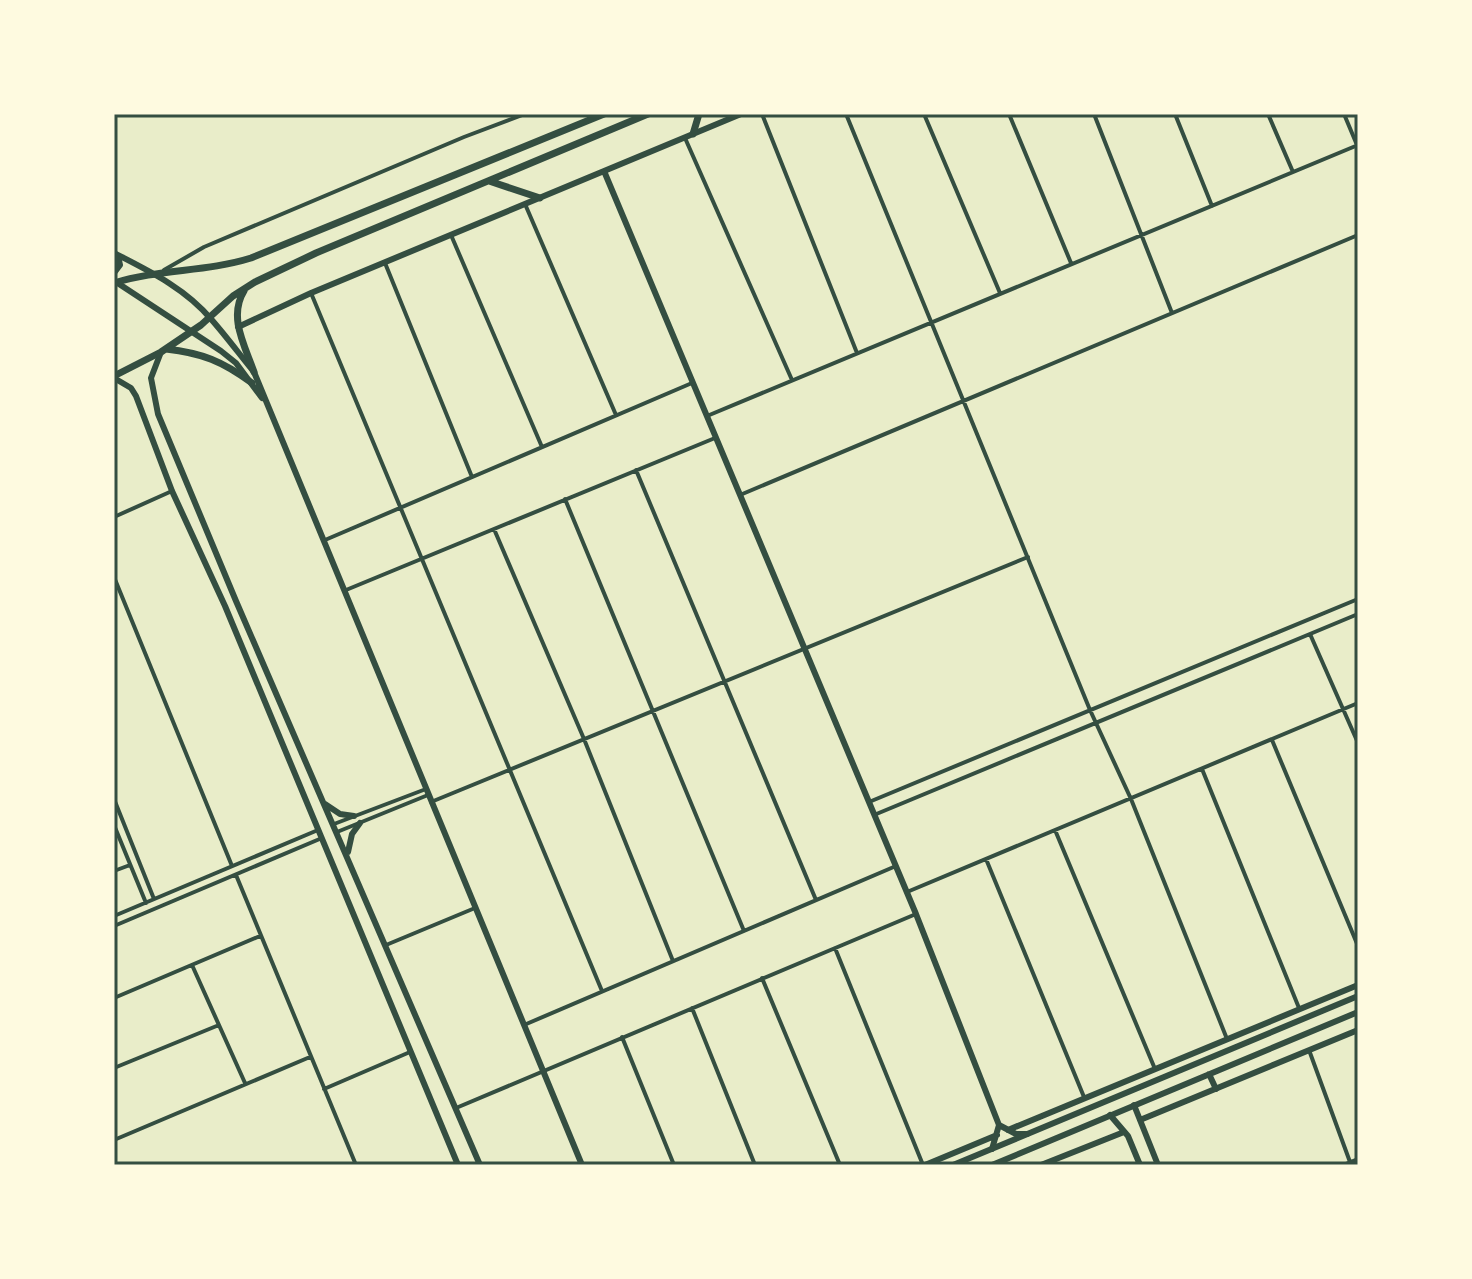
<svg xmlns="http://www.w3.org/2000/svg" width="1472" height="1279" font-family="Spectral,serif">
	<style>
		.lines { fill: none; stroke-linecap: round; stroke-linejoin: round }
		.minor { stroke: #344e41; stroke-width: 4 }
		.tertiary { stroke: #344e41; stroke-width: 6 }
		.secondary { stroke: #344e41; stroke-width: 6 }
		.trunk { stroke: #344e41; stroke-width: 7 }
		.neatline { fill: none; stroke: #344e41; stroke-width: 3 }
	</style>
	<rect width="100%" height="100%" fill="#e9edc9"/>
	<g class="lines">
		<path class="minor" d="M762,114l95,239
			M846,114l244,596 41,89 96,240
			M924,114l76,179
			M1009,114l62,149
			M1094,114l78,199
			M1175,114l37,92
			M1268,114l25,58
			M1344,114l13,31
			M685,138l107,242
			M525,204l91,211
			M451,235l91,212
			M385,263l87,214
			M164,270l40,-23 260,-110 61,-23
			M311,293l291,698
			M707,416l651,-271
			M636,470l180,430
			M740,495l618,-260
			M565,499l179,432
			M114,517l58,-26
			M494,529l90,210 89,222
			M325,540l367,-157
			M114,577l118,289
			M346,590l369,-152
			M1310,634l48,109
			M1272,740l86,206
			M1202,769l97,239
			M114,799l40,100
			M431,802l597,-245
			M869,802l489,-203
			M874,815l484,-201
			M334,824l92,-35
			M114,825l32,78
			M1055,830l100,239
			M337,832l91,-37
			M986,859l98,238
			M114,871l16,-6
			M236,875l120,290
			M907,892l451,-189
			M114,916l204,-86
			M114,926l208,-88
			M386,945l89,-37
			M835,948l88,217
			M192,965l53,118
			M762,978l78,187
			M114,998l146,-62
			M692,1008l63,157
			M524,1025l372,-159
			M622,1037l52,128
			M1309,1050l41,112
			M114,1068l105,-43
			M324,1089l86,-37
			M456,1108l460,-194
			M114,1140l196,-83
			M1343,1165l15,-6"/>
		<path class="tertiary" d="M604,171l312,743 83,211 -7,24
			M238,327l73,-34 430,-179
			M1134,1105l24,60
			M1110,1115l18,21 12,29
			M1140,1120l218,-90
			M999,1125l17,9h11
			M1008,1130l350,-145
			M925,1165l72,-30
			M1041,1165l83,-33"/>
		<path class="secondary" d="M114,253c35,18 71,35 97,66 15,17 29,36 43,53l328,793
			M114,273l6,-8 -2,-9
			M116,282l105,69 15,12 26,35
			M161,352l-10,26 7,36 78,187 244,564
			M114,378l17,10 5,8 36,95 53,115 233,559
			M325,804l15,10 14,2
			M348,852l4,-18 8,-11
			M1209,1074l7,15
			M953,1165l405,-169
			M992,1165l366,-153"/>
		<path class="trunk" d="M693,134l6,-20
			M489,181l51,17
			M114,283c45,-14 92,-11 137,-25l353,-144
			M244,291c-16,26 1,55 10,81
			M166,349c36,4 56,12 86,34
			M114,376l47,-24 40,-27 32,-29 22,-14 61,-29 332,-139"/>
	</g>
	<rect width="1472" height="1279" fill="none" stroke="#fefae0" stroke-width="232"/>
	<rect x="116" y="116" width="1240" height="1047" class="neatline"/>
</svg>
